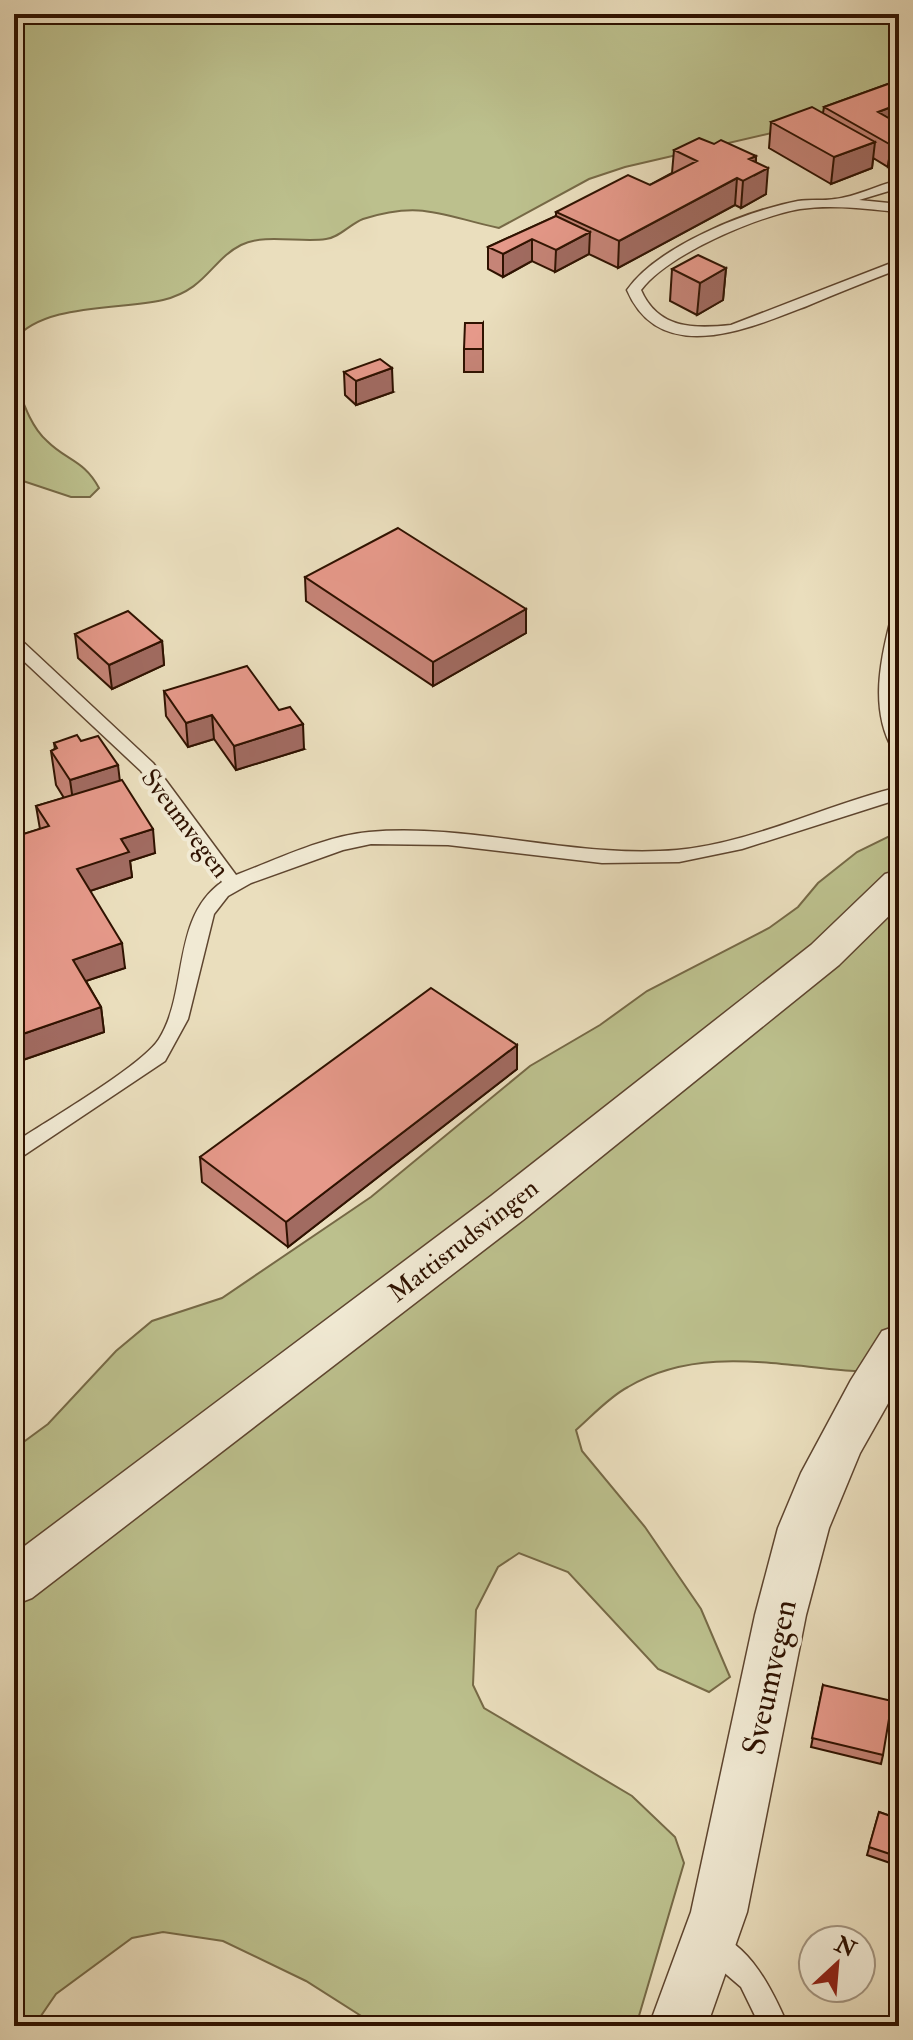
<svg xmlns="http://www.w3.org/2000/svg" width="913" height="2040" font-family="'IM FELL Double Pica',serif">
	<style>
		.green { fill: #bcc08d; stroke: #766946; stroke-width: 2 }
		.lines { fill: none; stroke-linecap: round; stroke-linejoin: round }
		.service-casing { stroke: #5e452f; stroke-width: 3 }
		.minor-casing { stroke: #5e452f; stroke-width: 3 }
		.service { fill: #f1ead4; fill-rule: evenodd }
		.minor { fill: #f1ead4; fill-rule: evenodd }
		.wall { fill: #c68477; stroke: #2f1200; stroke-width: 2 }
		.shaded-wall { fill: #a16b61; stroke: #2f1200; stroke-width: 2 }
		.building { fill: #e6998a; stroke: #2f1200; stroke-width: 2 }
		.labels { text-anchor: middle; stroke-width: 8; stroke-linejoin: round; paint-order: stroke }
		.street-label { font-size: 26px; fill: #2f1200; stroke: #f1ead4 }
		.near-street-label { font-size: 32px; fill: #2f1200; stroke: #f1ead4 }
	</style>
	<rect width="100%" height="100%" fill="#eadebd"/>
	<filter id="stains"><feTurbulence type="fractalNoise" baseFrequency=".0025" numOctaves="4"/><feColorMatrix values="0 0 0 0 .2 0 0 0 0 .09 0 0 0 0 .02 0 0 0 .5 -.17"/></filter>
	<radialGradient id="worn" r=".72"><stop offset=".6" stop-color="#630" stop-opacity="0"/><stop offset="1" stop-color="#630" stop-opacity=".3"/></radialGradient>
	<path class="green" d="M14,14h885v77l-67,28 -207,48 -36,12 -90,49c-56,-12 -77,-28 -136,-9 -13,5 -24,19 -37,20 -26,4 -61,-6 -85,6 -30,15 -34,44 -78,55 -44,10 -119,3 -149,40z
		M14,378c8,21 16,48 33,63 20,20 37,19 52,47l-9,9h-19l-57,-19z
		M899,827v545c-91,4 -187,-35 -271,15 -19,10 -36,29 -52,43l6,21 63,76 56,82 29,68 -21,15 -51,-23 -90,-97 -49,-19 -21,14 -22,43 -3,75 11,23 148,88 43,41 9,26 -48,163h-259l-71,-45 -83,-40 -60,-9 -31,6 -76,56 -22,32h-20v-577l34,-25 68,-73 36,-30 70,-23 149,-101 159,-131 70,-41 47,-34 122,-63 29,-21 20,-24 39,-31 33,-16z"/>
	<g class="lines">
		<defs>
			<path id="service" d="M899,180v8l-40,12 40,4v8c-32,-3 -67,-8 -99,-3 -44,8 -132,45 -159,81 17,39 53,39 90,35l168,-65v9c-31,12 -62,24 -92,37 -57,22 -147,62 -180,-16 31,-44 119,-79 171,-89 13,-2 25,0 37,-2 20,-2 43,-14 64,-19z
				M899,614l-3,69 3,69 -6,-2c-23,-40 -13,-89 -2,-131z
				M14,638l6,1 133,124 83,112c42,-16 89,-39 133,-43 103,-9 205,27 308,18 76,-7 148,-45 222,-63v12l-157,50 -63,13 -77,1 -154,-18 -77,-1 -28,6 -92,33 -23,13 -14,18 -26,105 -23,42 -151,101v-19c31,-21 128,-77 145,-104 30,-48 12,-121 63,-157l-81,-111 -127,-119z
				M709,1929c42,17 62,58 79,97h-28l-19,-39 -42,-36 -3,-9 3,-9z"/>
			<path id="minor" d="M899,870v36l-60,59 -316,255 -491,378 -18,7v-51l477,-358 320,-251 74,-71z
				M899,1325v59l-39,69 -31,75 -23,87 -59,297 -40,114h-58l42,-114 64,-297 23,-87 23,-55 50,-93 31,-49z"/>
		</defs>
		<use href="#service" class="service-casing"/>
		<use href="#minor" class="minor-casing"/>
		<use href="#service" class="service"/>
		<use href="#minor" class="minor"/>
	</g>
	<path class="wall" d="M899,80l-11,87 -15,-9 -1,10 -41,16 -62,-36 2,-26 52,-9 1,-6z
		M714,144l42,12v6l10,32 -25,14 -6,-3 -117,63 -29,-14 -34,18 -23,-11 -29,16 -15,-8v-22l68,-31v-4l94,-27 22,-12 2,-23z
		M726,268l-3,32 -26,15 -27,-14 2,-32z
		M483,323v49h-19v-23z
		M344,372l49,20 -37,13 -11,-10z
		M305,577l221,32v24l-93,53 -127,-85z
		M75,634l87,7 2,24 -52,24 -34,-31z
		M164,691l140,58 -68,21 -22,-31 -26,8 -22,-31z
		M81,741l39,40 35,72 -25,8 2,16 -42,14 35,77 -39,13 15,26 3,25 -90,31v-226l26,-8 -4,-23 28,-8 -8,-13 -5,-34 4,-2 -1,-6z
		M517,1045v24l-229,178 -86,-65 -2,-25z
		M823,1685l60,70 -2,9 -70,-17z
		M879,1812l20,7v47l-32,-11z"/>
	<path class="shaded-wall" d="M899,104v21l-21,-13z
		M875,142l-3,26 -41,16 3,-27z
		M899,142v21l-11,4 3,-22z
		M756,156l-1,19 13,-7 -2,26 -25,14 2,-27 6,-22z
		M737,178l-2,27 -117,63 1,-27z
		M590,232l-1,22 -34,18 1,-22z
		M532,239v22l-29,16v-23z
		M726,268l-3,32 -26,15 3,-32z
		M392,368l1,24 -37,13v-24z
		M526,609v24l-93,53v-24z
		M162,641l2,24 -52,24 -3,-24z
		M212,715l2,24 -26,8 -2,-24z
		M303,724l1,25 -68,21 -2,-24z
		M118,765l4,34 -47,16 -5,-35z
		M153,829l2,24 -25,8 2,16 -51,17 -4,-25 44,-30z
		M122,943l3,25 -48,16 -4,-24z
		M101,1007l3,25 -90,31v-26z
		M517,1045v24l-229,178 -2,-25z"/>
	<path class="building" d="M899,80v24l-21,8 21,12v18l-8,3 -67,-38z
		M812,107l63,35 -41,15 -63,-35z
		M699,138l15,6 7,-4 35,16 -7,3 19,9 -25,13 -6,-3 -118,63 -63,-29 72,-37 22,10 47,-24 -23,-11z
		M556,216l34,16 -34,18 -24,-11 -29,15 -15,-7z
		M698,255l28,13 -26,15 -28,-14z
		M465,323h18v26h-19z
		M380,359l12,9 -36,13 -12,-9z
		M398,528l128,81 -93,53 -128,-85z
		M128,611l34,30 -53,24 -34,-31z
		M247,666l32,44 11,-3 13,17 -69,22 -22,-31 -26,8 -22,-32z
		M77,735l4,6 17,-5 20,29 -48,15 -19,-29 6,-3 -3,-5z
		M122,780l31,49 -32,10 8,13 -52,17 45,74 -49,17 28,47 -87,30v-200l35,-11 -13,-20z
		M431,988l86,57 -231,177 -86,-65z
		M823,1685l69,16 -9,54 -71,-17z
		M879,1812l20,7v38l-30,-10z"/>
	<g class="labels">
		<g class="street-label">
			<text transform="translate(186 823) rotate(53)" y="9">Sveumvegen</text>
			<text transform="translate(463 1240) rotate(-38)" y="9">Mattisrudsvingen</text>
		</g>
		<g class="near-street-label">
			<text transform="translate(769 1677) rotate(-78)" y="11">Sveumvegen</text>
		</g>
	</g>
	<rect width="913" height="2040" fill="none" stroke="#eadebd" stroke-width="48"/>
	<rect x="16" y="16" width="881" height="2008" fill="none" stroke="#2f1200" stroke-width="4"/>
	<rect x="24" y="24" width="865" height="1992" fill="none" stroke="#2f1200" stroke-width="2"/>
	<g transform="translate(837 1964) rotate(26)"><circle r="38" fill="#f1ead4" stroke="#a3947f" stroke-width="2"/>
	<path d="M0-6L14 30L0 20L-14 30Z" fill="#8f2418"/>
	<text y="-12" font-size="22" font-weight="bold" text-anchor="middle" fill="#2f1200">N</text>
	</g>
	<rect width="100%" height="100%" filter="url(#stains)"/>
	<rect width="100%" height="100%" fill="url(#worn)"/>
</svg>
